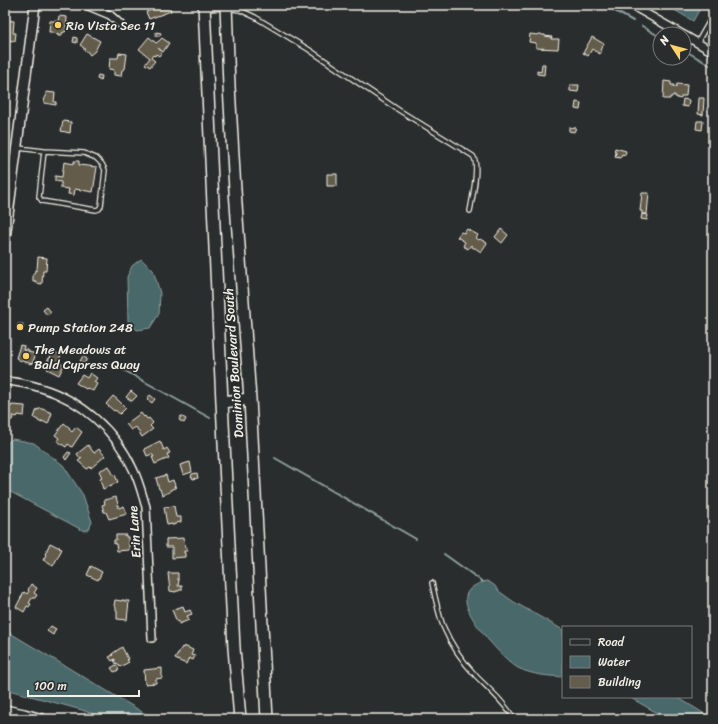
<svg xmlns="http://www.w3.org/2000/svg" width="718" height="724" font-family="Sriracha,sans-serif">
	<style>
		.water { fill: #4a686b; stroke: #8e9f9d }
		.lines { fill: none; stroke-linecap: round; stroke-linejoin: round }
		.stream { stroke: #8e9f9d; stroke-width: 2 }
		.building { fill: #645c4c; stroke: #f4f1e8 }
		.service-casing { stroke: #f4f1e8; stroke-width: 6 }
		.minor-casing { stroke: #f4f1e8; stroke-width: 10 }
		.tertiary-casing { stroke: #f4f1e8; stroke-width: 12 }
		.trunk-casing { stroke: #f4f1e8; stroke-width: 14 }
		.service { stroke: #2a2d2e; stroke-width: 3.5 }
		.minor { stroke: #2a2d2e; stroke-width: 7 }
		.tertiary { stroke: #2a2d2e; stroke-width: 9 }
		.trunk { stroke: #2a2d2e; stroke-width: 11 }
		.poi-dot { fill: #ffd166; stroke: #2a2d2e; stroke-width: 1.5 }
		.labels { text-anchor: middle; stroke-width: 3.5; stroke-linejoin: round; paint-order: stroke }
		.poi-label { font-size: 13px; fill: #f4f1e8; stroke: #2a2d2e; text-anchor: start }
		.street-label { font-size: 13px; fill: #f4f1e8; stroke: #2a2d2e }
	</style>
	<rect width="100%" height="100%" fill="#2a2d2e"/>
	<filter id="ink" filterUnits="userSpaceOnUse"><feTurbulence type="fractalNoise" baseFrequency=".025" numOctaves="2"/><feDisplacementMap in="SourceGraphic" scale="8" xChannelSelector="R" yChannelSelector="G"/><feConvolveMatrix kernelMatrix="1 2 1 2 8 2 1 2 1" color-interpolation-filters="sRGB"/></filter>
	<g filter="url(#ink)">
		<path class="water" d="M666,5h36l-9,16z
			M141,259l12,11 7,23 -1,21 -9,14 -13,2 -9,-9 -1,-44 5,-11z
			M12,439l22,4 29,22 20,30 9,27 -3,7 -5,2 -79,-42v-44z
			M487,581l7,4 6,7 14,10 49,28v47c-15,-1 -31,-2 -45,-9 -15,-9 -56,-53 -52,-72 2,-9 13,-13 21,-15z
			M5,630l139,83 13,6h-51l-24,-9 -77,-21z
			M629,697h48l36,22h-45z"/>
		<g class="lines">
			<path class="stream" d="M604,5l29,16
				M642,26l18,11
				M684,50l29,17
				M111,363l99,55
				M275,458l141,81
				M444,554l39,28"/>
		</g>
		<path class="building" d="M149,5h20l2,6 -22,8 -3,-7 5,-2z
			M59,16l8,1 -1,14 -1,1h-2v1h-1v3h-4v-3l-1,1 -3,-1 -1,-1h-4l1,-11h8z
			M5,20l9,1 -1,12h3l-1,8 -10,-1z
			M156,32l5,1 -1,3h-4z
			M87,34l13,7 -5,10 -5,4 -1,-1 -2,-3 -3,-1v-2l-4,-3z
			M530,34l8,1 1,-1h2l1,1h3v1l7,1 -1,2h8l-1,10 -22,-1v-5l-7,-1z
			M74,37l3,1v5l-4,-1z
			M149,37l7,6 3,-2 3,-3 7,5 -6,9 -5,-4 4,4 -3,4 -3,-2 -1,2 -2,-1 -2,3 4,3 -5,6 -5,-3 5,-6 -11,-9z
			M592,37l12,7 -4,6 2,1 -2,3 -8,-5 -4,7 -5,-3z
			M119,53l8,1 -2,15 -3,1 -1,6 -7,-1v-5l-5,-1 1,-11h8z
			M542,64h3l-1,11 -7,-1v-3l4,1z
			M98,75l4,1 -1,5 -4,-2z
			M664,81l7,1v3h3l-1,2h3l1,-3 10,1 -1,11h-4l-2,3 -3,-1v-1h-2v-2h-2l-1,2h-2v2h-7z
			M570,85h9l-1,7 -8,-1z
			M46,92l9,1 -1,9h2v3l-12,-2 1,-6h1z
			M699,98h5l-1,17 -5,-1z
			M683,99l6,1 -1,7 -6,-1z
			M576,102l5,1 -1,7 -5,-1z
			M63,121l8,1 -1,11 -9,-2z
			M697,121h6l-1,9 -6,-1z
			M569,127l7,1 -2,4 -5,-1z
			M615,148l11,3 -1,4 -3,-1 -2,4 -5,-1 1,-5h-2z
			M74,161h5v4l18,2 -4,25 -18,-3 -1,6 -6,-1 1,-5 -8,-1v-6l-6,-1v-5l7,1 2,-15 10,2z
			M327,174h10v12h-10z
			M642,193h7l-2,21h-5v-3h-2z
			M642,214l6,1 -1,5 -6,-1z
			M467,229l11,6 -2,3 3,2 1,-1 7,4 -6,9 -6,-4h-2l-2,-3 -3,4 -5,-3 2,-4 -8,-5 4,-5 3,1z
			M501,229l7,6 -6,8 -7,-6z
			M38,257l9,1 -1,13h-3l-1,13 -6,-1v-2h-3v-7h1l1,-4h2z
			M47,307l4,5 -4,3 -4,-5z
			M18,324h5v5h-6z
			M20,345l4,1 -1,4 2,1v-2l4,2v1l7,2 -4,10 -13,-4 -3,-2z
			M54,352l7,3 -3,7 6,3 -5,10 -12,-6 1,-1 -3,-1 4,-9h2l-1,-1z
			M83,356l4,3 -3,5 -4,-3z
			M90,373l7,5 -3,4 3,2 -4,7 -6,-3 -1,1 -10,-6 6,-8 5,3z
			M131,391l6,5 -5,5 -6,-4z
			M150,395l5,4 -3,4 -5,-4z
			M113,396l5,4 8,8 -6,6 -5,-4 -1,1 -8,-7z
			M12,405l13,1 -1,10 -6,-1 -1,2 -4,-1v-1l-1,2 1,2 -3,2h-4v-12h1v-3h5z
			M40,408l12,5 -4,11 -6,-3v2l-4,-2v-1l-4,-2 3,-9 2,1z
			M141,413l3,4 1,-1 2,3 2,-1 4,5 -3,3 3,3 -11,8 -6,-10 -5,3 -5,-6z
			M181,416l5,3 -2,4 -5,-3z
			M64,423l6,5 -1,1 3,3 4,-5 6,5 -10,15 -4,-3 -2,3 -9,-6 2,-3 -4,-3z
			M160,441l4,9 3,-2 3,5 -3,1 2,4 -14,6 -3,-7h2l-2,-3 -5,2 -3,-7z
			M88,445l6,8 5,-4 6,7 -14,12 -1,-1 -3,2 -9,-8 4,-3 -1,-1 -1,1 -3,-4z
			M68,452l3,1 -5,7 -2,-3z
			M190,462l2,10 -9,3 -3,-10z
			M109,466l5,10 1,-1 3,7 -6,3v1l-2,1v-1l-7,3 -3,-10 2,-1 -1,-1h1l-3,-6z
			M197,473l1,5 -5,1 -2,-3 1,-1v-1z
			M166,475l2,7 5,-2 1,3 1,1 -1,3 2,-1 1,1 -7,3v2l-8,3 -2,-6h-1l-3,-11z
			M116,497l3,11 5,-2 3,8 -18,5 -3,-7h-2l-2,-7 3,-1 -1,-4z
			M174,506l2,11h5v5l-5,1v1h-2v1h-2v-1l-5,1 -3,-18z
			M116,535h10v2h2v6h1v7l-12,1 -1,-7h-2v-4h2z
			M184,538l1,10h2l1,3h-4v2h1v4l-13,1v-11h-6v-8z
			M50,543l8,4h2l-1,1 3,1 -9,17 -8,-5 -2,-1 3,-5 -1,-1z
			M91,566l11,6 -4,8 -11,-5z
			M168,573h10v7h1l-1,6h4v4h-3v1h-3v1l-6,-1z
			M31,584l6,4 -3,5 3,2 -2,3h-3l-3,5 2,1 -2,3 -2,-1 -3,6 -8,-5 8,-15 3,2 2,-3 -1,-1z
			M115,600l7,1v-1h2v1h5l-2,19 -10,-1v-8h-1v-4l-2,-1z
			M183,606l2,6 5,-2 2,4 -5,2 2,4 -10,4v-3l-2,1 -5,-12z
			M51,626l5,3 -3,6 -6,-4z
			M184,646l9,4 -1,3 -1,2 4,1 -2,4 -4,-2 -3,6 -11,-5 7,-12 1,1z
			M122,647l6,12 -1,1 2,2 -9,5 -3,-4 -1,1 -2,-4h1v-1l-3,2 -3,-4 4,-2 -1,-1z
			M116,665l3,5 -5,2 -3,-4z
			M162,668v10l-6,1v4l-11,1 -1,-14z"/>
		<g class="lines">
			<defs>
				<path id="service" d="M206,9l20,-1 14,2 15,7 53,32 89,60 76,47c7,8 -1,44 -3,55
					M697,43l16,-28
					M18,148l26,3 -5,46 3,4 54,9 3,-1 2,-3 4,-36 -3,-6 -6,-6 -12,-5 -40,-2
					M432,583c3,14 6,29 11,43 8,19 20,36 34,51 13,13 28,26 37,42"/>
				<path id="minor" d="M86,5l24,10 10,9
					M631,5l51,29
					M684,35l29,17
					M5,381c12,1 24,3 36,7 40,12 75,43 92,81 6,12 9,25 13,38l6,131"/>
				<path id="tertiary" d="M5,238l30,-233
					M5,710l19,4 18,5"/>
				<path id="trunk" d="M204,5l18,397 12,246 6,71
					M226,5l3,81 6,104 15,209 17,320
					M222,402l28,-3"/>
			</defs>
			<use href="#service" class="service-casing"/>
			<use href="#minor" class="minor-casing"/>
			<use href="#tertiary" class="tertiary-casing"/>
			<use href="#trunk" class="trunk-casing"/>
			<use href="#service" class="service"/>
			<use href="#minor" class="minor"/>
			<use href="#tertiary" class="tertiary"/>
			<use href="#trunk" class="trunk"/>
		</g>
	</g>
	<g class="poi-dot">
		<circle cx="58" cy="25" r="4"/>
		<circle cx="20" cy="327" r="4"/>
		<circle cx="26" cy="356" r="4"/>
	</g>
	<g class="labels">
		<g class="poi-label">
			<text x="66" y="30">Rio Vista Sec 11</text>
			<text x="28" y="332">Pump Station 248</text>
			<text x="34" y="354">The Meadows at<tspan x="34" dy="15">Bald Cypress Quay</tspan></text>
		</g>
		<g class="street-label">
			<text transform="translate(233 363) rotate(-94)" y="5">Dominion Boulevard South</text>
			<text transform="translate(134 532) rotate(-94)" y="5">Erin Lane</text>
		</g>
	</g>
	<rect width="718" height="724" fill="none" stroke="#2a2d2e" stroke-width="20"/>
	<rect x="10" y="10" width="698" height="704" fill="none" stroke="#f4f1e8" stroke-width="1.5" filter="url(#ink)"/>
	<rect x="562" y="626" width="130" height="72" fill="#2a2d2e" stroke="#7b7b78"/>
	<rect x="570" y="639" width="20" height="6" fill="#2a2d2e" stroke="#7b7b78"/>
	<text x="598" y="646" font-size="12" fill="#f4f1e8">Road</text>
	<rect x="570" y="656" width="20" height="12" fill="#4a686b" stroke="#7b7b78"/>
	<text x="598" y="666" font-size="12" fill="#f4f1e8">Water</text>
	<rect x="570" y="676" width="20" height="12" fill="#645c4c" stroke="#7b7b78"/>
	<text x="598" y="686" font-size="12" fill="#f4f1e8">Building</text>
	<g transform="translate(672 46) rotate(306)"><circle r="19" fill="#2a2d2e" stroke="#7b7b78"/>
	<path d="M0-3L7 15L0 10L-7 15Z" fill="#ffd166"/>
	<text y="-6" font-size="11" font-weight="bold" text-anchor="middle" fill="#f4f1e8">N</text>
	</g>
	<path d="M28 690v6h111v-6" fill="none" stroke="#f4f1e8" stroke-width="2"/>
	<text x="34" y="690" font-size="12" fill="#f4f1e8" stroke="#2a2d2e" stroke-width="3" paint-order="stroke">100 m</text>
</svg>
